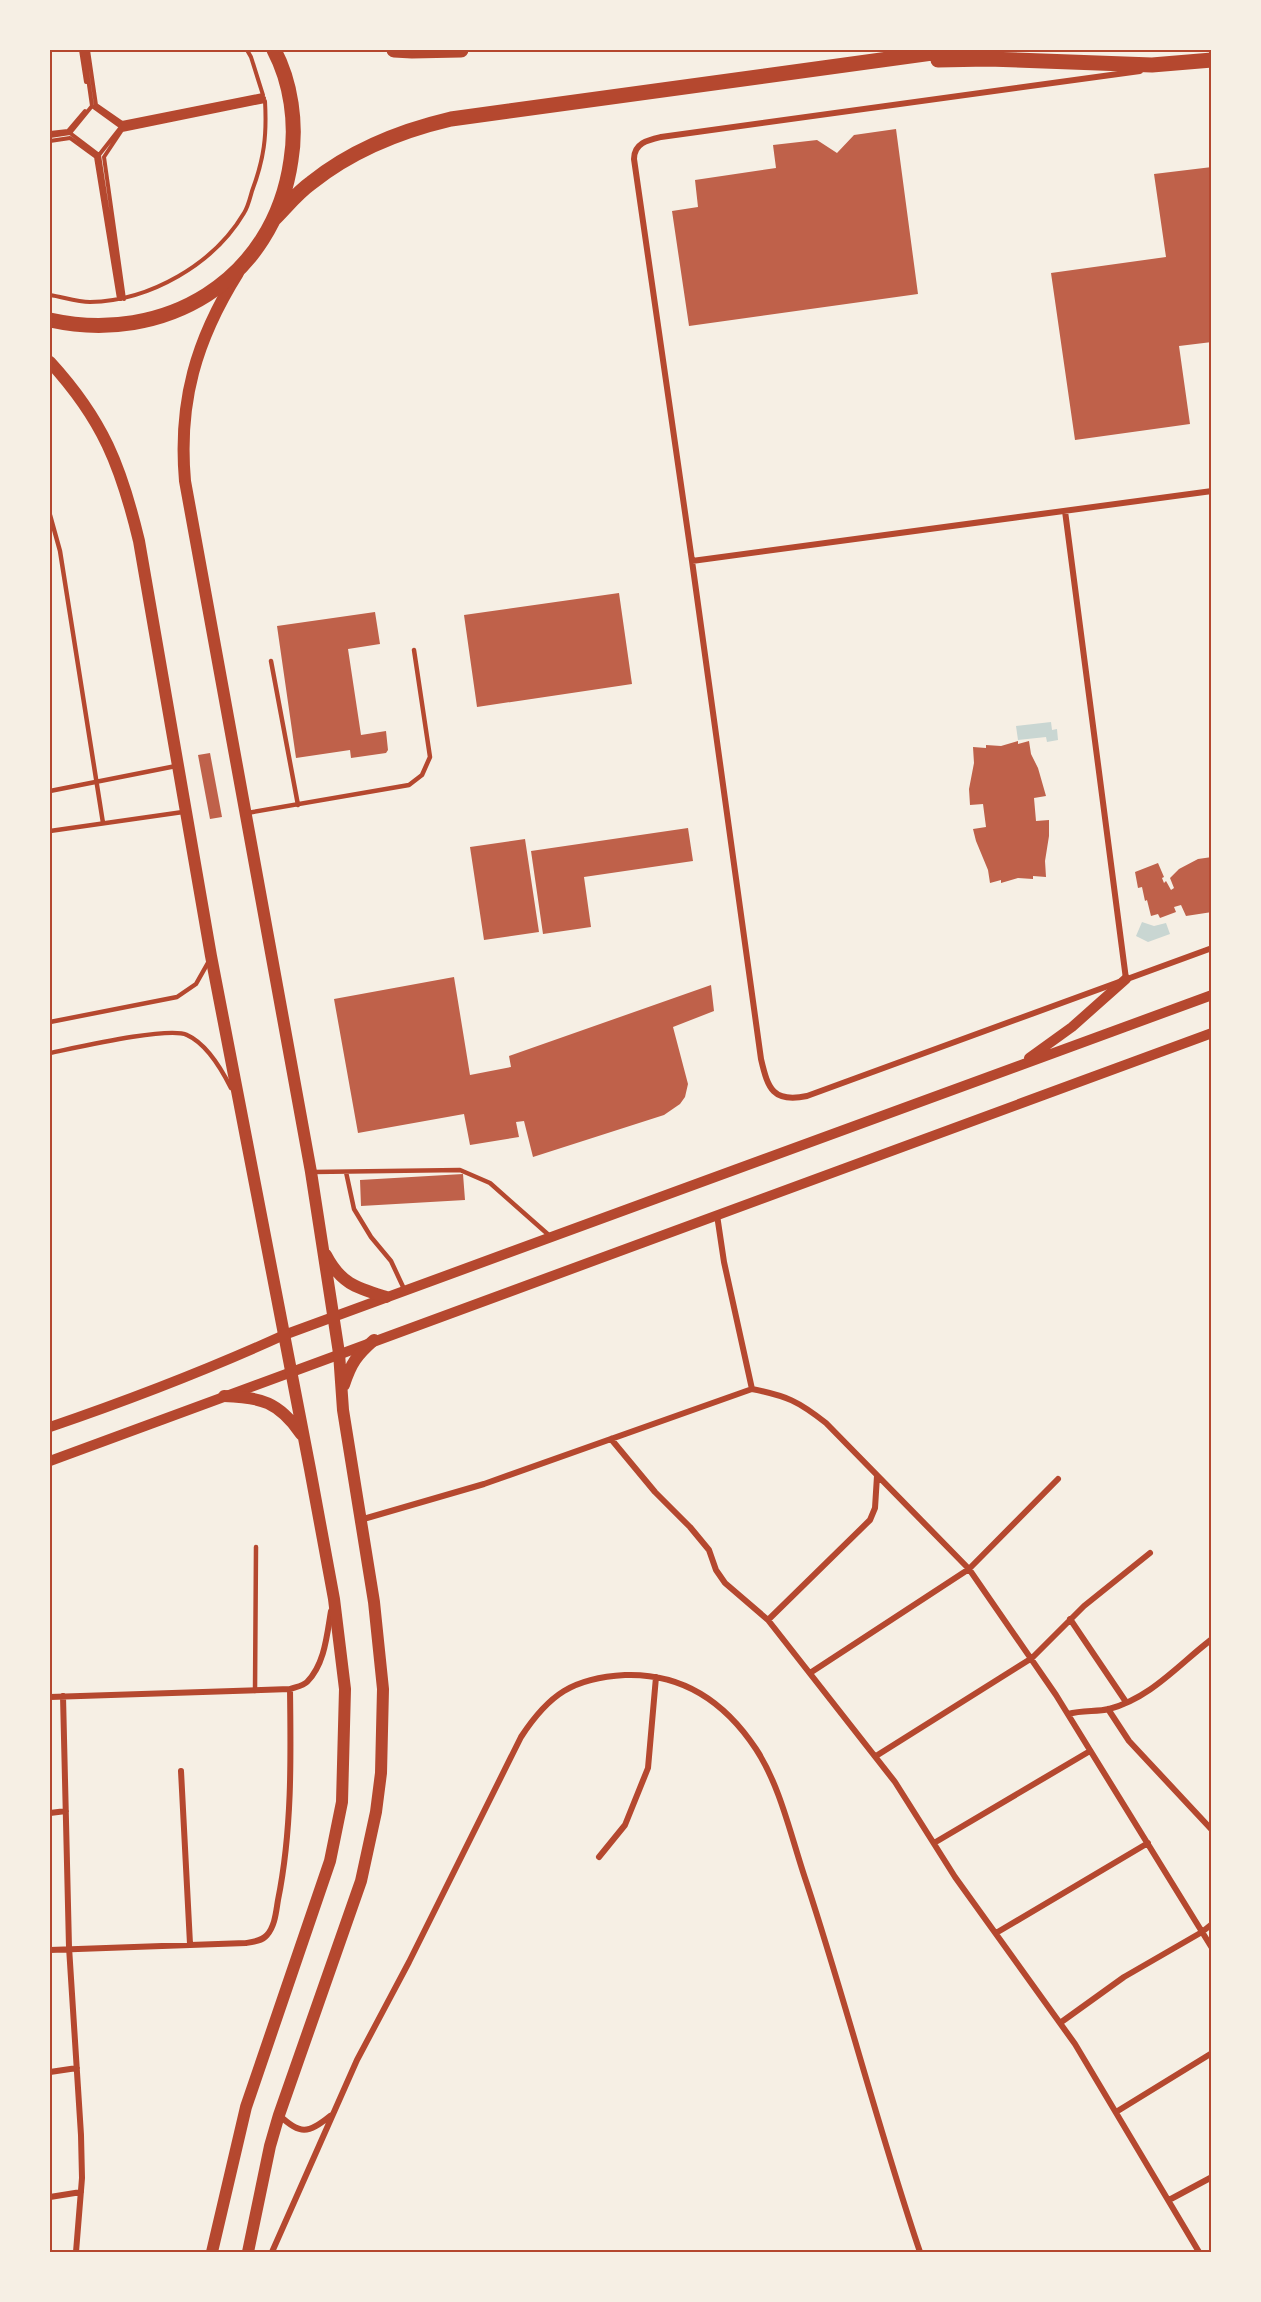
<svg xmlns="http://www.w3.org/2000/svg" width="1261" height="2302" font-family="'Exo 2',sans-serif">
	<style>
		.water { fill: #c9d6d2 }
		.building { fill: #bf614a }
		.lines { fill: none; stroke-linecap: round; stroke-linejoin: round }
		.path { stroke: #b5482f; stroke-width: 4 }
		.service { stroke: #b5482f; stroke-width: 4.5 }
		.minor { stroke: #b5482f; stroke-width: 6 }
		.tertiary { stroke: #b5482f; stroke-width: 10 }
		.secondary { stroke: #b5482f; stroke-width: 12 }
		.primary { stroke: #b5482f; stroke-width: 15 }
		.neatline { fill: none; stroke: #b5482f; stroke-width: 2 }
	</style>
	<rect width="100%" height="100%" fill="#f6efe4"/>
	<path class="water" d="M1051,722l1,8 5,-1 1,11 -11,2 -1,-5 -28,3 -2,-14z
		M1142,922l12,4 12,-3 4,11 -22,8 -12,-6z"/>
	<path class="building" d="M896,129l22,165 -229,32 -17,-115 26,-4 -3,-27 81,-12 -3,-23 44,-5 20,13 17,-18z
		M1212,167v175l-33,4 11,78 -115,16 -24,-167 115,-16 -12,-83z
		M619,593l13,91 -155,23 -13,-92z
		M375,612l5,32 -32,5 13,86 25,-4 2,19 -2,3 -35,5 -1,-8 -54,8 -19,-132z
		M1018,741v3l11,-3 2,13 7,14 8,28 -12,2 2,23 13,-1v16l-4,25 1,16 -13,-1v3l-15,-1 -17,5v-3l-11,3 -2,-13 -12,-29 -3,-12 13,-2 -3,-23 -13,1 -1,-16 5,-26 -1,-16 13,1v-3l15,1z
		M210,753l12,64 -12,2 -12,-64z
		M688,828l5,33 -109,16 7,50 -48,7 -12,-83z
		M525,839l14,93 -55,8 -14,-93z
		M1212,857v55l-26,4 -5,-11 -7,2 2,5 -16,6 -2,-4 -7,2 -4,-16 -2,1 -3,-14 -4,1 -3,-16 23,-9 6,14 -2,1 2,5 2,-2 5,9 3,-2 -4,-10 9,-9 19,-10z
		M454,977l16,98 41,-8 -2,-11 202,-71 3,26 -41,16 15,57 -3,13 -5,7 -16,11 -131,42 -9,-36 -8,1 3,15 -49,8 -6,-31 -106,19 -24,-134z
		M463,1174l2,26 -104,6 -1,-26z"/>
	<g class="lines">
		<path class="path" d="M81,50l5,32
			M84,50l8,56 29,21 -22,28 -29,-22 22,-27
			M88,50l8,55 26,18 141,-28 -12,-38 -4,-7
			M121,127l143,-29
			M50,133l18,-2 17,-20
			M50,136l20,-3
			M50,141l20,-3 26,19 23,142
			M99,155l22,144
			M50,295c13,2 27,7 40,7 60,-1 124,-38 154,-89 4,-6 6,-15 8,-22 12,-32 15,-55 13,-90l-143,29 -18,27 20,142"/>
		<path class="service" d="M50,515l10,36 43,272
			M271,661l27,144
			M50,791l126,-25
			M247,813l162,-28 13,-10 8,-18 -16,-107
			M50,831l133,-19
			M50,1022l127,-25 19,-13 13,-23
			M50,1053c25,-5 119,-27 137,-18 20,9 35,35 44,53
			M313,1172l147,-2 30,13 61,54
			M346,1172l8,37 17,28 20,24 14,30
			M255,1691l1,-144"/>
		<path class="minor" d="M1140,71l-479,66c-13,3 -27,6 -27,22l58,402 69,498c7,30 12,44 46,37l405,-148
			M1065,511l61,468
			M692,561l520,-70
			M717,1215l7,47 28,127
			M611,1439l44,53 35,35 19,23 7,20 9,13 43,37 127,162 60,95 120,167 124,208
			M360,1520l124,-36 268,-95c35,7 46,12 74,34l143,146 87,126 156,253
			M1070,1619l56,83
			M768,1620l102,-100 5,-12 2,-32
			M810,1673l159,-104 89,-90
			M63,1696l6,251 12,188 1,43 -6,74
			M50,1697l240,-8c5,-2 13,-3 17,-7 18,-18 20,-48 24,-71
			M1108,1709l21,32 83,89
			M1068,1714c15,-4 29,-2 41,-5 42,-11 70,-45 103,-70
			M876,1756l156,-98 52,-52 66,-53
			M181,1771l9,173
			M50,1813l16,-2
			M934,1843l156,-92
			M599,1857l26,-32 23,-57 8,-91
			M996,1933l152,-90
			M50,1950l196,-7c7,-1 16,-2 21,-8 8,-9 9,-23 11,-35 14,-69 13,-141 12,-211
			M1060,2023l64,-46 78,-45 10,-8
			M50,2072l27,-4
			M1116,2112l96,-59
			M279,2115c21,20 29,19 51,1
			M50,2197l31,-5
			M1169,2200l43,-23
			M272,2252l85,-192 52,-98 112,-225c28,-43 52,-59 104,-62 57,-2 100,27 131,74 25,38 36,92 51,135 40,122 72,247 113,368"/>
		<path class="tertiary" d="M1029,1058l43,-31 54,-48
			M50,1427c79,-27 157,-57 234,-92l928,-340
			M50,1461l1162,-428"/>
		<path class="secondary" d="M238,273c-42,67 -60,129 -53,208l126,691 28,181 4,57 31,192 9,87 -2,84 -5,39 -15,69 -82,234 -9,31 -22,106
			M50,362c53,58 71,104 89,179l72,415 99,513 24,130 11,90 -3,113 -12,59 -84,246 -34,145
			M326,1255c15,29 31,33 60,42
			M344,1385c7,-22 13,-30 30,-45
			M224,1396c37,1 55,6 77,38"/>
		<path class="primary" d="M394,50l18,1 49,-1
			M938,60l50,-1 164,6 60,-5
			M274,219c12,-12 23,-26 37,-36 41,-33 89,-52 140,-64l503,-69
			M50,320c114,25 224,-39 241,-160 6,-36 0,-78 -17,-110"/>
	</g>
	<rect width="1261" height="2302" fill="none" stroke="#f6efe4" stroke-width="102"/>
	<rect x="51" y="51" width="1159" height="2200" class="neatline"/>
</svg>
